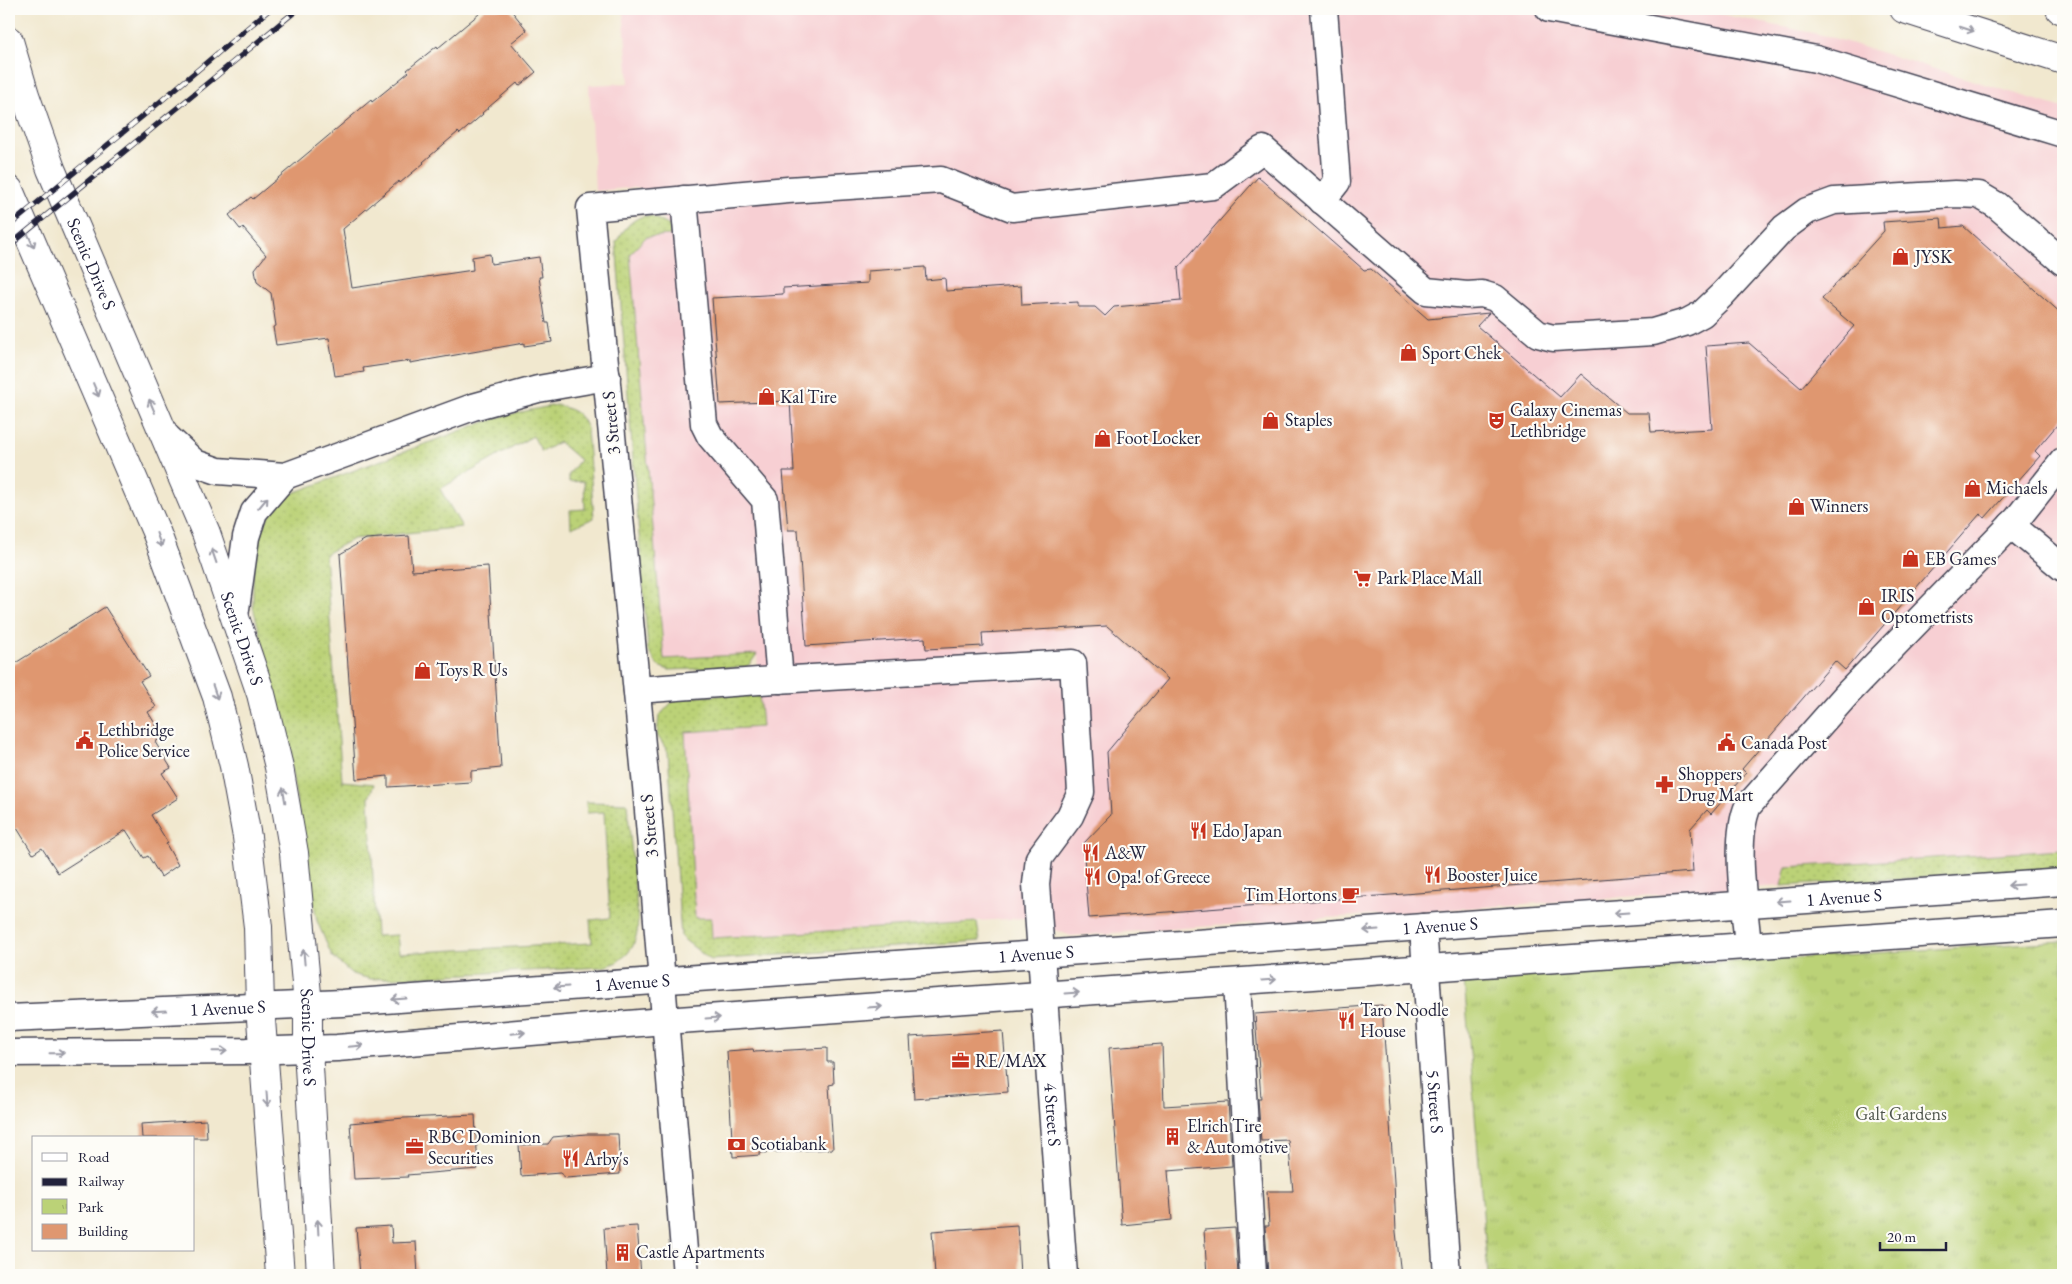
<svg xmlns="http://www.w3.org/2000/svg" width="2072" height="1284" font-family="'EB Garamond',serif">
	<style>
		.built { fill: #f7cfd3 }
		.grass { fill: url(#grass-dots); stroke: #6e7a59 }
		.park { fill: url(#park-tufts); stroke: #6e7a59 }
		.building { fill: #df9770 }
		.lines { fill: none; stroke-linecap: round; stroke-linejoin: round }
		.minor-casing { stroke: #414051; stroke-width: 29 }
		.major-casing { stroke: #414051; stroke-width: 30 }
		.highway-casing { stroke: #414051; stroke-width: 30 }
		.minor { stroke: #fff; stroke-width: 26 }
		.major { stroke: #fff; stroke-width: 28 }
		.highway { stroke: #fff; stroke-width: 28 }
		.rail-casing { stroke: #22223b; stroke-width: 5.5 }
		.rail { stroke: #fdfcf7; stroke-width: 4; stroke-dasharray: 11; stroke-linecap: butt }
		.oneway { stroke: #9c9ca7 }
		.labels { text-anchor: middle; stroke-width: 4.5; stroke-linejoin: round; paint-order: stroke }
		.poi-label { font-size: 18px; fill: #22223b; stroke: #fdfcf7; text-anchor: start }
		.street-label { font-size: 18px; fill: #22223b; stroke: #fdfcf7 }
		.park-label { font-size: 18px; fill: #50574d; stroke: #fdfcf7 }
	</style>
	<defs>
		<pattern id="grass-dots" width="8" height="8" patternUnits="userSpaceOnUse" patternTransform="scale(1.25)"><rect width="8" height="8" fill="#bbd277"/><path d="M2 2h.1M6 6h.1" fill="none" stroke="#a0b468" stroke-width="1.8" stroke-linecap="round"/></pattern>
		<pattern id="park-tufts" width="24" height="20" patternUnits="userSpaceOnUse" patternTransform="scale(1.25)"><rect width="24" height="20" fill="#bbd277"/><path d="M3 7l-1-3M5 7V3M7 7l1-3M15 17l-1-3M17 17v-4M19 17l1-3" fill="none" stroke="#a0b468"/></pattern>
	</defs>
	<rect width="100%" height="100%" fill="#fdfcf7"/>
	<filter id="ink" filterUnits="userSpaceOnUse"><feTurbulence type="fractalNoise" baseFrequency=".02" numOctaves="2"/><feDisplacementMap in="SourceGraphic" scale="10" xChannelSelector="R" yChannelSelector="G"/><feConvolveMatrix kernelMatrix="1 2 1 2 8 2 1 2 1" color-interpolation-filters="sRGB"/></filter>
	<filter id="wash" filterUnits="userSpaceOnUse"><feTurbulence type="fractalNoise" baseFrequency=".0096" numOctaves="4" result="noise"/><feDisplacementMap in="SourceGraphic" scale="20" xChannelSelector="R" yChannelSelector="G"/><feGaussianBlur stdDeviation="1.12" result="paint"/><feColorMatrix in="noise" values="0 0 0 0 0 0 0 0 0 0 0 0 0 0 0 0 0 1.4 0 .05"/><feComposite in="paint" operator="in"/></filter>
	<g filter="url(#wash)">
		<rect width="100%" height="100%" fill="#f1e8cf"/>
		<path class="built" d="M623,9h1072l132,27 236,72v742l-277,17 -5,19 -710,50 -47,-18 -312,20 -17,-20 -10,-186 74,-39 -2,-39 -93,6 -34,-406 16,-17 24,-2v-9l-32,-39 -43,4 -6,-106 40,-2z"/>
		<path class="grass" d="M643,216h8l19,10 1,9 -25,2 -16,17 34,405 93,-5 -8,11 -4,2 -76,3 -11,-4 -10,-16 -32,-408c8,-12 13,-21 27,-26z
			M556,405c17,5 24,6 31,24l7,89 -23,10 -1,-18 15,-1 -1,-28 -15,1v-8l11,-14 -21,-18 -17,10 -9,-16 -93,53 22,38 -109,12 -28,15 17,227 32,3 -5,14 7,138 21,-1 2,18 193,-10 -2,-23 20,-2 -6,-106 -17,1 -1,-11 41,1 11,117 -1,13 -4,13 -6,8 -11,9 -13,4 -232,12 -19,-5 -20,-18 -15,-35 -33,-195 -31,-119v-44l8,-32 12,-23 15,-13 185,-69 33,-11z
			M759,693l3,34 -77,5 10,186h16l1,20 265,-16 3,19 -270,19 -29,-23 -13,-185 -11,-17 2,-19 17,-18z
			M2063,850v19l-282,17 5,-19z"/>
		<path class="park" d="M2063,941v334h-575l-24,-296z"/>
		<g id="blocks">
			<path class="building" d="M485,9h25l17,21 -16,13 25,29 -17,14 -2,-3 -35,30 1,1 -23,20 -2,-2 -35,30 1,1 -24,20 -1,-2 -56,48 9,59 121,-18 -1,-13 18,-3 1,10 48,-7 3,20h-3l7,46h3l3,19 -28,4v-3l-114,20v-2l-47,7 1,4 -29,4 -6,-38 -53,7 -3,-18 3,-1 -5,-33 -14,-11 -2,-13 11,-14 -23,-27 -3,1 -11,-14 22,-18 2,2 118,-99 1,2 37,-30 -2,-2 30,-24 1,2z
				M1258,177l106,93 7,-1 57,50 61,-6 -12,13 83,71 21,-23 46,39h22l2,19 61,-3 -6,-83 43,-3 52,45 53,-62 -32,-27 62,-68 -1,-9 58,-4 1,10 21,-2 100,89v103l-28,33 5,5 -55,62 -5,-4 -135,156 -10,-9 -93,108 4,4 -35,41 -4,-4 -17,19 3,43 -604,46 -6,-74 28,-29 -4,-63 61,-73 -61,-53 -125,7 1,13 -57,3 -1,-11 -119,8 -8,-116h-10l-5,-59h11l-4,-70 -70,3 -8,-106 71,-4v-6l85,-5v-12l57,-4 1,13 19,-2 1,13 75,-5 1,19 56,-3v5h17l10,9 9,-9 67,-6 -3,-33z
				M409,536l3,35 76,-5 13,202 -30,3v11l-83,5v-11l-32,3 -16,-225 26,-15z
				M105,607l44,69 -9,5 16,26 -8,5 15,25 -8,5 16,26 -9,5 16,25 -27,17 17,28 -2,1 12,21 -17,12 -13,-21 -4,2 -18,-28 -68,43 -16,-25 -9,6 -16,-26 -8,6v-167z
				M1382,1005l12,177 2,50 5,43h-133l-3,-49h4l-2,-35h26l-5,-51 -27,1 -3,-42h3l-6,-85z
				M1003,1031l5,61 -94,7 -4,-62z
				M1162,1044l2,62 64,-4 4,64 -64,5 4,49 -50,5 -13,-177z
				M827,1048v14h6l1,22 -5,1 4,64 -73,4v2l-27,2 -6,-106 26,-2 1,3z
				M475,1115l3,54 -71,6 1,2 -54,2 -4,-56 54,-5z
				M206,1120l1,18h-65l-1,-14z
				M586,1134h32l2,40 -54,4 -6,-5 -39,3 -2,-31 29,-1 5,-7z
				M1017,1225l3,50h-85l-3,-44z
				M391,1226l1,17 24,-1 2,33h-58l-4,-47z
				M637,1226l4,49h-34l-3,-47z
				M1235,1228l3,47h-31l-3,-45z"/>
		</g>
	</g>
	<g filter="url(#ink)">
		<use href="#blocks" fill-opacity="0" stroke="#414051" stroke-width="1"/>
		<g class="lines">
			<defs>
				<g id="minor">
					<path d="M1549,9l267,50 247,75"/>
					<path d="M684,199l20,225 6,12 55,64 15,180"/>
					<path d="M1322,201l15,-19 -13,-173"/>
					<path d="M164,434l31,29 23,8 67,5 188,-69 65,-18 69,-12"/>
					<path d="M2011,525l52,43"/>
					<path d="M235,616l11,-79 8,-25 31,-36"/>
					<path id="s1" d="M637,690l122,-9 314,-18 8,129 -11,24 -31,42 -3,26 28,391"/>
					<path id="s2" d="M1423,927l24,348"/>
					<path d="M1748,946c-3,-38 -15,-106 0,-140l100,-113 169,-174 46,-58"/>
					<path d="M1237,982l16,293"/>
					<path id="s3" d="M9,1018l333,-15 1721,-121"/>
					<path d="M9,1053l238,-2 90,-3 327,-27 1399,-97"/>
					<path d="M686,1275l-40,-489 -56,-578 198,-18 153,-10 71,28 201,-22 50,-37 163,142 41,4 15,-1 13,4 43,36 15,4 100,-6 34,-10 15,-8 20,-19 62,-67 23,-17 27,-10 121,-7 24,1 17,10 67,57"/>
				</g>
				<g id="major">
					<path id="s4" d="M9,41l16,54 26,74 155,364 55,161 18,73 15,86 14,152v44l13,226"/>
					<path d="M9,190l148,344 60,163 17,69 13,71 11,90 2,79 20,269"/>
				</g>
				<path id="highway" d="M1904,9l159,51
					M2060,9l3,1"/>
			</defs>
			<use href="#minor" class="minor-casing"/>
			<use href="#major" class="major-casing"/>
			<use href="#highway" class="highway-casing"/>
			<use href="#minor" class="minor"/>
			<use href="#major" class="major"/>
			<use href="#highway" class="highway"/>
			<defs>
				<path id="rail" d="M9,226l152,-125 109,-92
					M9,246l289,-237"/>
			</defs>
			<use href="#rail" class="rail-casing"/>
			<use href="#rail" class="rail"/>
		</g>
		<defs><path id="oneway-shaft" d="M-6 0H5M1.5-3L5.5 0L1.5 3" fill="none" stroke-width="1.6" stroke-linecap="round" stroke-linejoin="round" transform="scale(1.25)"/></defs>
		<g class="oneway">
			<use href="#oneway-shaft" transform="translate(1967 29) rotate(18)"/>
			<use href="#oneway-shaft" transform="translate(31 241) rotate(66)"/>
			<use href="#oneway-shaft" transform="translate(96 390) rotate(67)"/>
			<use href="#oneway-shaft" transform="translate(152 406) rotate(-113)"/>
			<use href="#oneway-shaft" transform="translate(263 503) rotate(-50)"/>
			<use href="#oneway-shaft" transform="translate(159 540) rotate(70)"/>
			<use href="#oneway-shaft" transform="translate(214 556) rotate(-109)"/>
			<use href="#oneway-shaft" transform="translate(215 692) rotate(71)"/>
			<use href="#oneway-shaft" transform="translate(284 795) rotate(-100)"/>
			<use href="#oneway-shaft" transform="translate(2015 885) rotate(176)"/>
			<use href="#oneway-shaft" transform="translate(1783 901) rotate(176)"/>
			<use href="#oneway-shaft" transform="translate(1621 913) rotate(176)"/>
			<use href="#oneway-shaft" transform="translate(1371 930) rotate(176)"/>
			<use href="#oneway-shaft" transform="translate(304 957) rotate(-95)"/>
			<use href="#oneway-shaft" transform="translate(1269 980) rotate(-4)"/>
			<use href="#oneway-shaft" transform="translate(561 987) rotate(176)"/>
			<use href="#oneway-shaft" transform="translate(1072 993) rotate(-4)"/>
			<use href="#oneway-shaft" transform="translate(399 999) rotate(176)"/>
			<use href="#oneway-shaft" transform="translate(875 1007) rotate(-4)"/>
			<use href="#oneway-shaft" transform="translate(159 1011) rotate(177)"/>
			<use href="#oneway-shaft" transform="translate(713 1018) rotate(-4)"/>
			<use href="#oneway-shaft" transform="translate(518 1033) rotate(-5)"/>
			<use href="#oneway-shaft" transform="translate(356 1046) rotate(-5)"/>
			<use href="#oneway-shaft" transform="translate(220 1051) rotate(-1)"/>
			<use href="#oneway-shaft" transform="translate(57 1053) rotate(-1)"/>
			<use href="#oneway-shaft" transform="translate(267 1099) rotate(86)"/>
			<use href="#oneway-shaft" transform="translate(318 1227) rotate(-93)"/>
		</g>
	</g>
	<defs>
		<symbol id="shop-bare" viewBox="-9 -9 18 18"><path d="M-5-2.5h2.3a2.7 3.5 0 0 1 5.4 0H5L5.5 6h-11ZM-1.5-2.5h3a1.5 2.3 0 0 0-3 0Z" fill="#c8321e" stroke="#fdfcf7" stroke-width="2.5" paint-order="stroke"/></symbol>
		<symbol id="theatre-bare" viewBox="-9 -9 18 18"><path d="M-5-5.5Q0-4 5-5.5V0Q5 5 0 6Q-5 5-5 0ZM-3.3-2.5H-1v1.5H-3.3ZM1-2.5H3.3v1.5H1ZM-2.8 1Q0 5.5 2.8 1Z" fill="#c8321e" stroke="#fdfcf7" stroke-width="2.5" paint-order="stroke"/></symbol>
		<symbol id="supermarket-bare" viewBox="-9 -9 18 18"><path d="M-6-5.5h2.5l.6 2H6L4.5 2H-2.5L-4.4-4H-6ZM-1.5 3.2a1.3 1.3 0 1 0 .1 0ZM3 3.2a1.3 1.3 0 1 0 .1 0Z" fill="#c8321e" stroke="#fdfcf7" stroke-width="2.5" paint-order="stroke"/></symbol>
		<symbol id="civic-bare" viewBox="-9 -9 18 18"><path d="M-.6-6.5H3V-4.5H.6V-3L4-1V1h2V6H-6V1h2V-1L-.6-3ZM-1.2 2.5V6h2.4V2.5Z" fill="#c8321e" stroke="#fdfcf7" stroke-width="2.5" paint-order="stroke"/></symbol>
		<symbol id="pharmacy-bare" viewBox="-9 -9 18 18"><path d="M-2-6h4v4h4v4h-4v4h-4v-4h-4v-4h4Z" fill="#c8321e" stroke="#fdfcf7" stroke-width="2.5" paint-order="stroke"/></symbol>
		<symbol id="restaurant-bare" viewBox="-9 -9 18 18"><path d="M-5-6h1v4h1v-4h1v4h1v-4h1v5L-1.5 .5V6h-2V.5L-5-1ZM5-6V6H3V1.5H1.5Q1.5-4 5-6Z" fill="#c8321e" stroke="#fdfcf7" stroke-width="2.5" paint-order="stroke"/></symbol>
		<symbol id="cafe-bare" viewBox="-9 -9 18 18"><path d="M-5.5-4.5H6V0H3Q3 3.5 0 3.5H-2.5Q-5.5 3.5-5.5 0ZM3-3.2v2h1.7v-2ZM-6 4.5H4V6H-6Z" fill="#c8321e" stroke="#fdfcf7" stroke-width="2.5" paint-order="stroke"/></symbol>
		<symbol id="office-bare" viewBox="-9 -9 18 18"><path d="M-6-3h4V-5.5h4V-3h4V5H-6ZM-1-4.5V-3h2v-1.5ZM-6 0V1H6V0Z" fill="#c8321e" stroke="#fdfcf7" stroke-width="2.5" paint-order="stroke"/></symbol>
		<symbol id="building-bare" viewBox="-9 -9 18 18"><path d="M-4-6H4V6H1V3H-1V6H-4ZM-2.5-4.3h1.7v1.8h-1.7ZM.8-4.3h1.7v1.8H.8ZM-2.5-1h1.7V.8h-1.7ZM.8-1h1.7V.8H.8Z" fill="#c8321e" stroke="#fdfcf7" stroke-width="2.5" paint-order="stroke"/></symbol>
		<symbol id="bank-bare" viewBox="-9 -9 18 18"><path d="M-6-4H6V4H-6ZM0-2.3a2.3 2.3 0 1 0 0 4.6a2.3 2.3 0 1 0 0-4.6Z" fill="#c8321e" stroke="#fdfcf7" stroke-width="2.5" paint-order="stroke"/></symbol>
	</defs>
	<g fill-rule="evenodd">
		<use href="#shop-bare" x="1888" y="244" width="25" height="25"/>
		<use href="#shop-bare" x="1396" y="340" width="25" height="25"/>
		<use href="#shop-bare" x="754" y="384" width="25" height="25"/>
		<use href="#shop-bare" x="1258" y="408" width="25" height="25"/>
		<use href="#theatre-bare" x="1484" y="408" width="25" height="25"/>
		<use href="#shop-bare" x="1090" y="426" width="25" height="25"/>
		<use href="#shop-bare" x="1960" y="476" width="25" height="25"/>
		<use href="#shop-bare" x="1784" y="494" width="25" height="25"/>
		<use href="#shop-bare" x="1898" y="546" width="25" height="25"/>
		<use href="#supermarket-bare" x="1350" y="566" width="25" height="25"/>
		<use href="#shop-bare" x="1854" y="594" width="25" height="25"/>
		<use href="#shop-bare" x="410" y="658" width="25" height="25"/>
		<use href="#civic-bare" x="72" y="728" width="25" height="25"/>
		<use href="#civic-bare" x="1714" y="730" width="25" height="25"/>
		<use href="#pharmacy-bare" x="1652" y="772" width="25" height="25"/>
		<use href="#restaurant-bare" x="1186" y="818" width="25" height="25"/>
		<use href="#restaurant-bare" x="1078" y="840" width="25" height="25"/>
		<use href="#restaurant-bare" x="1420" y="862" width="25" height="25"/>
		<use href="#restaurant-bare" x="1080" y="864" width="25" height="25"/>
		<use href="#cafe-bare" x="1338" y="882" width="25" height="25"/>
		<use href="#restaurant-bare" x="1334" y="1008" width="25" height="25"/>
		<use href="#office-bare" x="948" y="1048" width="25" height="25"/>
		<use href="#building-bare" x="1160" y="1124" width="25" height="25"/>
		<use href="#bank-bare" x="724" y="1132" width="25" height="25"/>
		<use href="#office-bare" x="402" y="1134" width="25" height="25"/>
		<use href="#restaurant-bare" x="558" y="1146" width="25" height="25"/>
		<use href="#building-bare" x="610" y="1240" width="25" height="25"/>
	</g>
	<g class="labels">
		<g class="poi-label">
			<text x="1915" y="263">JYSK</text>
			<text x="1422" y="359">Sport Chek</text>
			<text x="780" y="403">Kal Tire</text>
			<text x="1510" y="416">Galaxy Cinemas<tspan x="1510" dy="21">Lethbridge</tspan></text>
			<text x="1285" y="426">Staples</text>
			<text x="1116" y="444">Foot Locker</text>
			<text x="1986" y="494">Michaels</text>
			<text x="1810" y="512">Winners</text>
			<text x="1925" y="565">EB Games</text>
			<text x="1377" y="584">Park Place Mall</text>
			<text x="1881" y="602">IRIS<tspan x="1881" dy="21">Optometrists</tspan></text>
			<text x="436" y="676">Toys R Us</text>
			<text x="98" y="736">Lethbridge<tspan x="98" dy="21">Police Service</tspan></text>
			<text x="1741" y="749">Canada Post</text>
			<text x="1678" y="780">Shoppers<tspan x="1678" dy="21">Drug Mart</tspan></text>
			<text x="1212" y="837">Edo Japan</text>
			<text x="1105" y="859">A&amp;W</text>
			<text x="1447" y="881">Booster Juice</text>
			<text x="1107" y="883">Opa! of Greece</text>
			<text x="1337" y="901" text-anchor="end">Tim Hortons</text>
			<text x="1360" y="1016">Taro Noodle<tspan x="1360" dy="21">House</tspan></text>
			<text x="975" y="1067">RE/MAX</text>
			<text x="1187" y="1132">Elrich Tire<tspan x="1187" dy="21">&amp; Automotive</tspan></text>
			<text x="428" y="1143">RBC Dominion<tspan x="428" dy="21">Securities</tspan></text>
			<text x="751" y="1150">Scotiabank</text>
			<text x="584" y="1165">Arby's</text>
			<text x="636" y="1258">Castle Apartments</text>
		</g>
		<g class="street-label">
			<text dy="6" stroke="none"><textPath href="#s4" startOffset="238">Scenic Drive S</textPath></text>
			<text transform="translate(611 423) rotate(-95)" y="6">3 Street S</text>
			<text dy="6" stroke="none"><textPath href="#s4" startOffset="642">Scenic Drive S</textPath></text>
			<text transform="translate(649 826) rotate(-95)" y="6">3 Street S</text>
			<text dy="6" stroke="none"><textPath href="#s3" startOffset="1839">1 Avenue S</textPath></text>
			<text dy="6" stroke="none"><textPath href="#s3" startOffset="1434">1 Avenue S</textPath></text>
			<text dy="6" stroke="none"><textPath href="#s3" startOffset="1029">1 Avenue S</textPath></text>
			<text dy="6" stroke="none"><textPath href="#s3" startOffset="624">1 Avenue S</textPath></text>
			<text dy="6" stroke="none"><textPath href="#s3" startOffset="219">1 Avenue S</textPath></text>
			<text dy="6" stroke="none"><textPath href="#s4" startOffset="1048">Scenic Drive S</textPath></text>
			<text dy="6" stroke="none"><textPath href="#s2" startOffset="175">5 Street S</textPath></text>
			<text dy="6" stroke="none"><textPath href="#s1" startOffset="902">4 Street S</textPath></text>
		</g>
		<g class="park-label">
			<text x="1901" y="1120">Galt Gardens</text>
		</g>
	</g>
	<rect width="2072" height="1284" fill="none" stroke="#fdfcf7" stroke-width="30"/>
	<rect x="32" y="1136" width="162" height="115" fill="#fdfcf7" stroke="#a5a5ac"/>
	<rect x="42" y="1153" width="25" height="8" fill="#ffffff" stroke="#a5a5ac"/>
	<text x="78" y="1162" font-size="15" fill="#22223b">Road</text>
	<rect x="42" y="1178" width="25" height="8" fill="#22223b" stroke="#a5a5ac"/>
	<text x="78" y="1186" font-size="15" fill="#22223b">Railway</text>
	<rect x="42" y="1199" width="25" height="15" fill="url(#park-tufts)" stroke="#a5a5ac"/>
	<text x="78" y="1212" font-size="15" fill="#22223b">Park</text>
	<rect x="42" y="1224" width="25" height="15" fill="#df9770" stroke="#a5a5ac"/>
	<text x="78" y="1236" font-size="15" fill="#22223b">Building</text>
	<path d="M1880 1242v8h66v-8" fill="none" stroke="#22223b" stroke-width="2.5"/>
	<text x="1887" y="1242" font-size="15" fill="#22223b" stroke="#fdfcf7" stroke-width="4" paint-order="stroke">20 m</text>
</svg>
